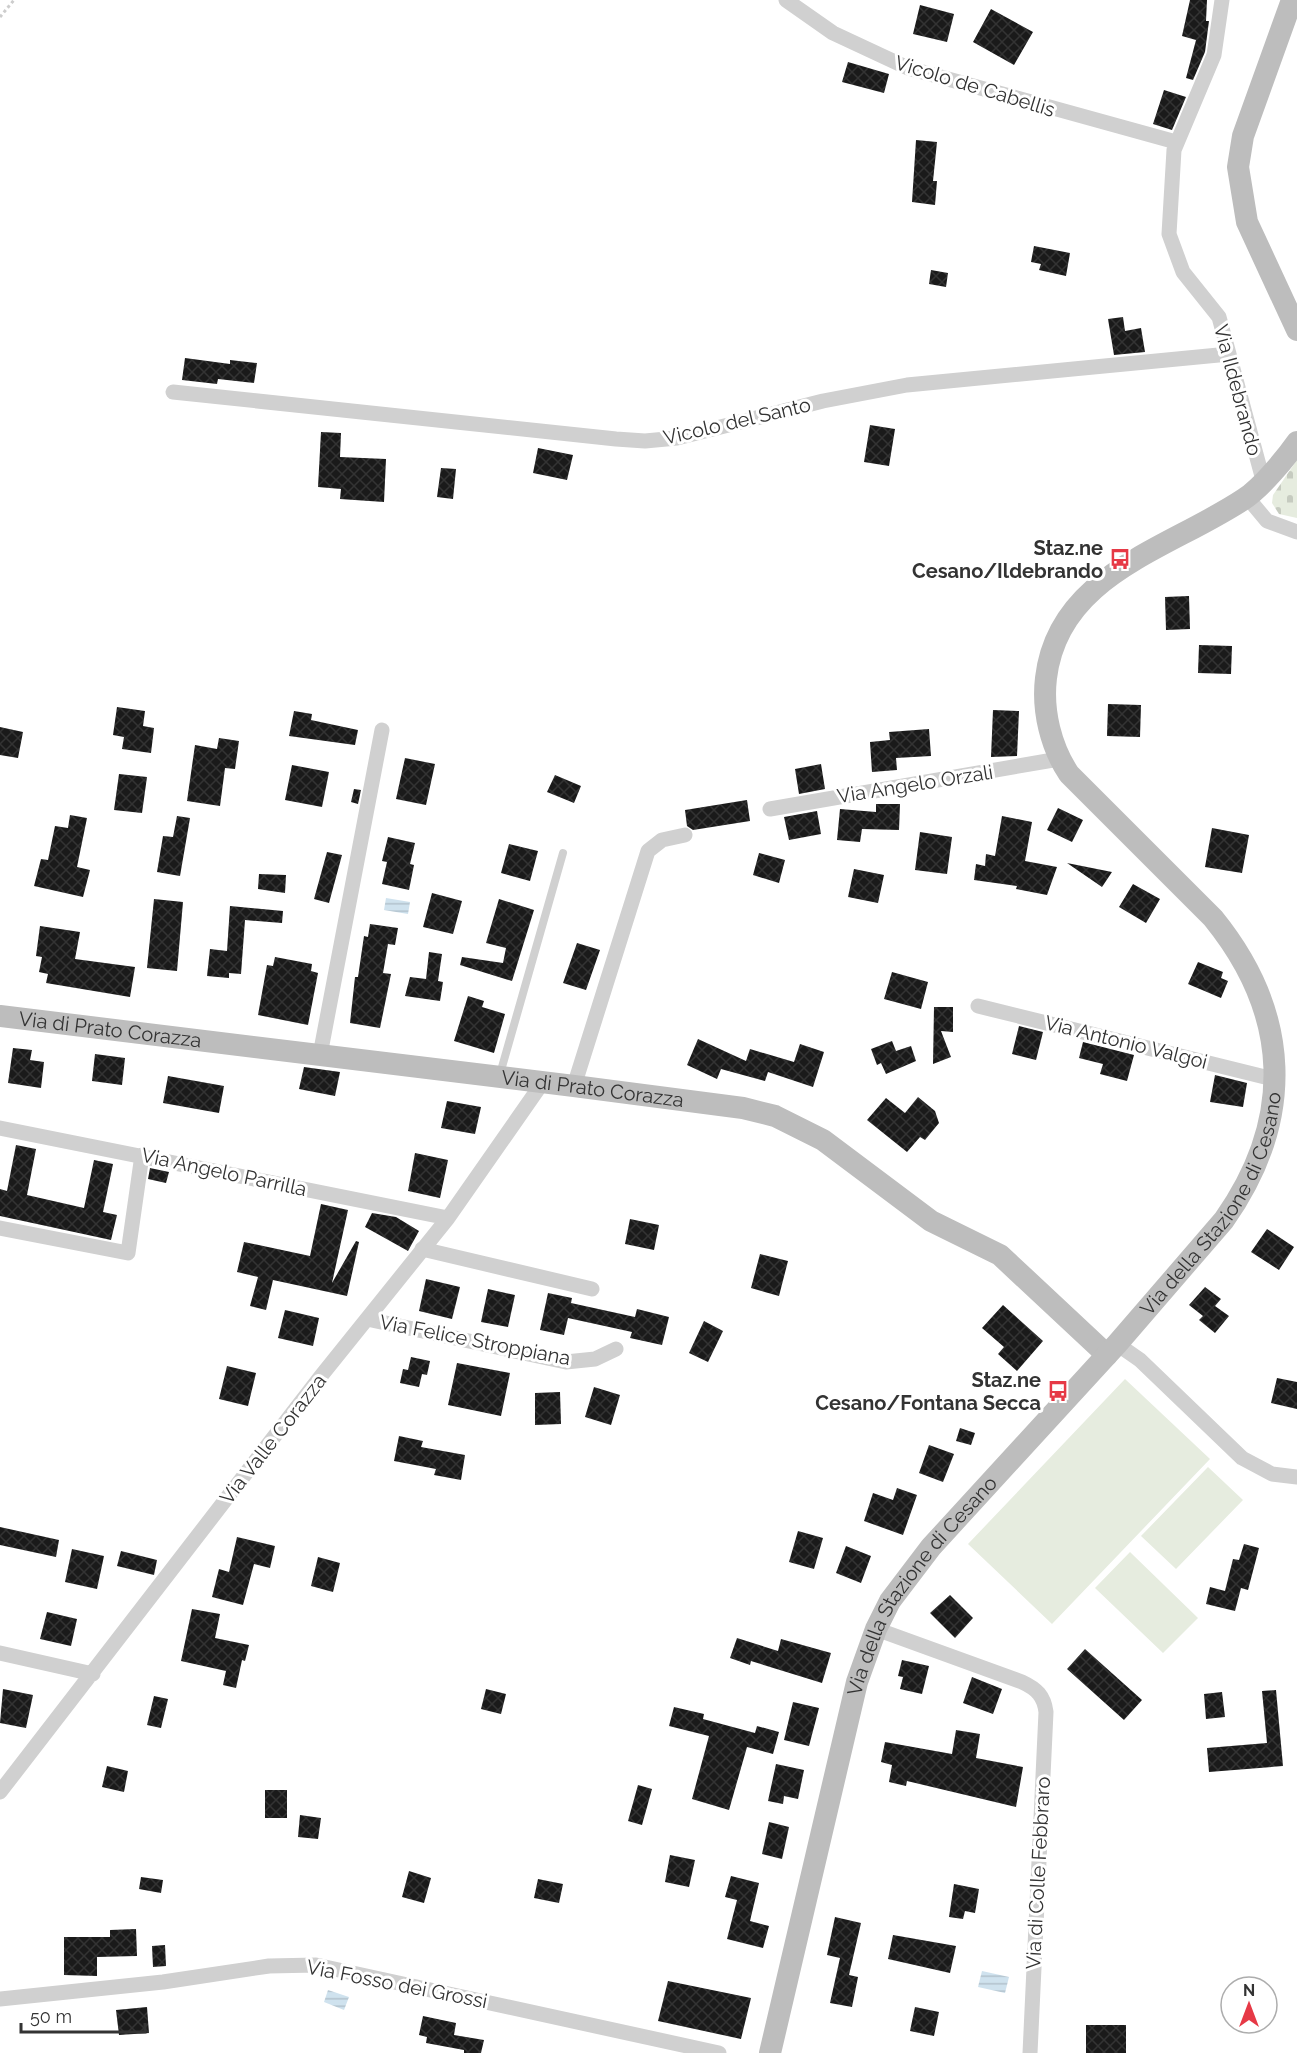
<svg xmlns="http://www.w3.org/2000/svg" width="1297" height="2053" font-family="Raleway,sans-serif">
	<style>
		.green { fill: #e6ecdf }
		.cemetery { fill: url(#cemetery-stones) }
		.water { fill: url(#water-rules) }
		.building { fill: url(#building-cross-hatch) }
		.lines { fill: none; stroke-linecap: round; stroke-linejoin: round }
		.path { stroke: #cdcdcd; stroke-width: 3; stroke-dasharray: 3 3; stroke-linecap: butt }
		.lane { stroke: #d0d0d0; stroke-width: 8 }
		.street { stroke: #d0d0d0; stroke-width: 15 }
		.secondary { stroke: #bdbdbd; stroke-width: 22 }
		.labels { text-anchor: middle; stroke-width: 6; stroke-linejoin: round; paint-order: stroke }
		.street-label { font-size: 20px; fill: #333; stroke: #fff }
		.poi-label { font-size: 20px; font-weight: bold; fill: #333; stroke: #fff; text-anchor: end }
	</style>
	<defs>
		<pattern id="cemetery-stones" width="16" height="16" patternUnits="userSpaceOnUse" patternTransform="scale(1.5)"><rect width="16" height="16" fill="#e6ecdf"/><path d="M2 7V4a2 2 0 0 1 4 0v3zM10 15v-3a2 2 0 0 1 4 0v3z" fill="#c6cbc0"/></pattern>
		<pattern id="water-rules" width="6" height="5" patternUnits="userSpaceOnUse" patternTransform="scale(1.5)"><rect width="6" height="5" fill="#cfe2ee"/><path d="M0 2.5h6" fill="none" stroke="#b2c2cd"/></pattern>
		<pattern id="building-cross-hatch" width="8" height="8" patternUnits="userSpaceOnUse" patternTransform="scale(1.5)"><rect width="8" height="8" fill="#1a1a1a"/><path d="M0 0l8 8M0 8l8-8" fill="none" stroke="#333"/></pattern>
	</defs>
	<rect width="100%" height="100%" fill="#fff"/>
	<path class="green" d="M1125,1379l85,80 -158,165 -84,-80z
		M1208,1467l35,33 -67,69 -35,-33z
		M1130,1552l68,66 -35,35 -68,-65z"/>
	<path class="cemetery" d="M1297,460v58l-18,-4 -7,-11 1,-8z"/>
	<path class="water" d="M386,898l24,4 -2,12 -24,-4z
		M982,1971l27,6 -4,16 -27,-6z
		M328,1990l21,7 -5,13 -20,-8z"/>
	<path class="building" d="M1190,0h17l-1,21h3l-4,31 -12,28 -7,-2 10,-38 -14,-4z
		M920,5l34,9 -7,28 -34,-8z
		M991,9l42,23 -19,33 -41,-23z
		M848,62l41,12 -5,19 -42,-11z
		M1164,90l22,7 -14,33 -19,-6z
		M916,140l21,2 -4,39h4l-2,24 -23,-3z
		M1034,246l36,7 -4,23 -27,-6 2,-6 -10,-2z
		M931,270l17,3 -2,14 -17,-3z
		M1123,317l2,14 16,-3 4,24 -31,3 -6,-36z
		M185,358l45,6v-4l27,3 -3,20 -36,-4 -1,5 -35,-4z
		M870,425l25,4 -6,37 -25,-4z
		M321,432l20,1 -1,24 46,2 -2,43 -44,-3 1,-10 -23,-2z
		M538,448l35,7 -6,25 -34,-7z
		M441,468l15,1 -3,30 -16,-2z
		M1189,596l1,33 -24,1 -1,-33z
		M1199,645l33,1 -1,28 -33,-1z
		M1108,704l33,1 -1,32 -33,-1z
		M117,707l28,4 -2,15 11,2 -3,25 -29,-4 2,-12 -11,-2z
		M993,710l26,1 -2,45 -26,1z
		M294,711l18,3 -1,6 47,10 -3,15 -66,-9z
		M0,727l23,5 -5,26 -18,-3z
		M929,729l2,27 -35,2 1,12 -25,2 -2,-30 20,-2 -1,-8z
		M219,738l20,3 -4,28 -10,-1 -5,38 -33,-5 8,-56 22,4z
		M405,758l30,6 -9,41 -30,-6z
		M821,764l4,25 -26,5 -4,-25z
		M292,765l37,7 -7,35 -37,-7z
		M119,774l28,3 -5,36 -28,-3z
		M555,775l26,11 -7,17 -27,-11z
		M354,789l7,1 -3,14 -7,-2z
		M747,800l3,21 -57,9 -6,-4 -2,-16z
		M876,804h24l-1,26 -37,-1 -2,13 -23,-2 3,-31 36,3z
		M1058,808l25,12 -11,22 -25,-12z
		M817,811l4,23 -32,6 -5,-23z
		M70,815l17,3 -10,49 13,3 -7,27 -49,-11 7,-27 7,1 7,-34 13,2z
		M177,816l13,2 -10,58 -23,-4 6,-36 10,1z
		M1002,816l30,6 -7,39 32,6 -10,28 -31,-6 1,-3 -43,-6 2,-16 9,2 1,-12 9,2z
		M1212,828l37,7 -7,38 -37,-6z
		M920,832l32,5 -5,37 -32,-4z
		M388,837l27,6 -5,21 4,1 -5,25 -27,-6 5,-22 -5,-1z
		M509,844l29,7 -8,30 -29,-8z
		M327,852l15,3 -13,48 -15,-4z
		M759,853l26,7 -6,23 -26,-8z
		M1067,863l45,9 -10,15z
		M854,869l30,6 -6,28 -30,-6z
		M259,874l27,1 -1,18 -27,-4z
		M1133,884l27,15 -14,24 -27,-16z
		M432,893l30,8 -9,33 -30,-7z
		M154,899l29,3 -6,69 -30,-3z
		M499,899l35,11 -22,71 -52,-16 2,-8 41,6 3,-15 -20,-5z
		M230,906l53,5 -1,12 -37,-3 -4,54 -12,-1v5l-22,-2 3,-27 17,2z
		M370,924l28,4 -3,17 -7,-1 -5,29 8,1 -11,54 -30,-5 5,-46h3l6,-41 4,1z
		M40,926l40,6 -5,27 60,8 -5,30 -84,-14 2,-9 -9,-2 3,-15 -6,-1z
		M577,943l23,7 -14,40 -23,-7z
		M429,952l13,2 -4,27 5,1 -3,19 -35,-5 5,-19 16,2z
		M275,957l37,7 -1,7 7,2 -10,52 -50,-10 9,-50 6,1z
		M1198,962l25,10 -2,6 7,3 -7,17 -33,-14z
		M892,972l36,10 -7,27 -37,-10z
		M468,996l16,5 -2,6 23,7 -11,39 -40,-12z
		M934,1007h19v25l-12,-1 10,26 -18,7z
		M1019,1026l24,6 -7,28 -24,-6z
		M698,1039l48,22 4,-12 44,13 6,-18 24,8 -11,35 -45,-15 -3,9 -44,-12 -4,10 -30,-14z
		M892,1041l4,10 15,-5 5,15 -30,13 -5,-11 -4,2 -6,-16z
		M1083,1042l51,13 -7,26 -27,-7 3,-10 -24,-6z
		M13,1048l19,2 -2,10 14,2 -3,26 -33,-5z
		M95,1054l30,4 -3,27 -30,-4z
		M304,1067l36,5 -5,24 -36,-7z
		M1215,1075l32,8 -4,24 -33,-5z
		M168,1076l56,10 -5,27 -56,-10z
		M918,1097l17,14 4,12 -14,17 -5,-3 -13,15 -40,-32 19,-22 19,15z
		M447,1101l34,6 -6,27 -34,-6z
		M16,1145l20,4 -9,46 57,13 10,-48 19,4 -10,48 14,3 -6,25 -111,-24v-27l7,2z
		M415,1153l33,7 -8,38 -32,-7z
		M150,1168l19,4 -3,11 -18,-4z
		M321,1204l27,6 -16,73 24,-42 3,1 -12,54 -74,-16 -7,30 -16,-4 8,-29 -21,-5 7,-30 66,14z
		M372,1213l24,4 23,14 -11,20 -43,-24z
		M630,1219l29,6 -5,25 -29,-6z
		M1267,1229l27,18 -15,23 -28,-18z
		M760,1254l28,7 -9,35 -28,-8z
		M426,1279l34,8 -8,32 -33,-8z
		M1205,1287l16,12 -6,7 14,10 -14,17 -16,-13 4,-4 -14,-11z
		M488,1289l27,6 -7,32 -27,-5z
		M548,1293l24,5 -1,5 64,14 2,-8 32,8 -7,28 -32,-7 2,-6 -64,-14 -4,17 -24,-5z
		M1003,1305l40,36 -26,30 -19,-17 6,-7 -22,-19z
		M285,1310l34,8 -6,28 -35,-8z
		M704,1321l19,10 -15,31 -19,-9z
		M411,1357l19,4 -3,14 -5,-1 -3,13 -19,-4 3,-14 5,1z
		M457,1363l53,10 -9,43 -53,-11z
		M227,1366l29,7 -8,33 -29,-7z
		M1277,1378l20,4v27l-26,-6z
		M594,1387l26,8 -9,30 -26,-8z
		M560,1392l1,32 -26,1v-32z
		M960,1428l15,5 -4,12 -15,-4z
		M399,1436l24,5 -2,6 44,8 -4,25 -27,-5 2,-6 -42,-8z
		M929,1445l25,9 -11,28 -24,-9z
		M897,1488l20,7 -14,40 -39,-14 9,-28 20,7z
		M0,1527l59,13 -3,17 -56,-12z
		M798,1531l25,7 -9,31 -25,-7z
		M237,1537l38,9 -5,22 -16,-4 -11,41 -31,-8 7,-28 10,3z
		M1244,1544l15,4 -11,42 -7,-2 -6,23 -29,-7 4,-17 15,4 8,-32 6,1z
		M846,1546l25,10 -10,27 -25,-10z
		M72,1549l32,7 -7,33 -32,-7z
		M121,1551l36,9 -3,15 -37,-9z
		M318,1557l22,6 -7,29 -22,-6z
		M950,1595l23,23 -18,20 -25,-25z
		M192,1609l28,5 -5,24 34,7 -4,16 -3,-1 -6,28 -13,-3 3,-14 -45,-10z
		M47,1612l30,7 -6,27 -31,-7z
		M737,1638l41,13 3,-12 50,14 -9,30 -71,-22 -1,4 -20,-7z
		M1085,1649l57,51 -18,20 -57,-51z
		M902,1660l27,6 -7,28 -22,-5 3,-12 -5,-1z
		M972,1677l30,12 -9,25 -30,-11z
		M3,1689l30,6 -7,33 -26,-5z
		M486,1689l20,5 -5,20 -20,-5z
		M1276,1690l7,76 -74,6 -2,-24 60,-5 -5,-52z
		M1222,1692l3,25 -19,2 -2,-25z
		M154,1696l14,3 -7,29 -14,-3z
		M793,1702l26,6 -10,38 -25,-6z
		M674,1707l30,7 -1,5 52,14 2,-7 22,6 -6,22 -26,-7 -18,63 -37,-11 17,-63 -40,-10z
		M956,1730l24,4 -4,24 47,9 -7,40 -109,-26 -1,5 -17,-4 3,-17 -11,-3 4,-20 67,12z
		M776,1764l28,6 -6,29 -14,-3 -1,8 -15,-3z
		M107,1766l21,5 -4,21 -22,-5z
		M638,1785l14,4 -10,36 -14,-4z
		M265,1790h22v28h-22z
		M300,1815l21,3 -3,21 -20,-2z
		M769,1822l20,5 -7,32 -20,-5z
		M670,1855l25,5 -6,27 -24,-5z
		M409,1871l22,7 -7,25 -22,-6z
		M731,1876l28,7 -9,38 19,5 -6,22 -36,-9 10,-39 -12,-3z
		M141,1877l22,3 -2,13 -22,-4z
		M538,1879l25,5 -4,19 -25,-5z
		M954,1884l25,5 -4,24 -10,-2 -2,8 -14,-2z
		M835,1917l26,6 -12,52 9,2 -6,30 -22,-4 10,-45 -13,-3z
		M136,1929l1,27 -40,1v19l-33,-1v-38h46v-7z
		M893,1935l63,11 -6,27 -62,-14z
		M165,1945l1,21 -13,1 -1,-21z
		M668,1981l83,17 -10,41 -83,-18z
		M147,2007l2,26 -30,2 -3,-25z
		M915,2007l24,5 -5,24 -24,-5z
		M423,2016l33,7 -2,12 30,5 -3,13h-17v-3l-38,-7 1,-6 -8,-2z
		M1086,2025h40v28h-40z"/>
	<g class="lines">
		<path class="path" d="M0,17l14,-17"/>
		<path class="lane" d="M500,1074l63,-221"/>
		<path class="street" d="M786,0l47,33 75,35 268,74
			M1222,0l-8,55 -40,95 -5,84 14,38 36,45 44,163
			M173,392l443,47 29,2 32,-3 146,-37 84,-16 322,-31
			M1247,497l20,24 30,11
			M770,809l289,-50
			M978,1006l295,73
			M320,1055l62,-325
			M574,1086l74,-235 14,-11 23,-5
			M0,1128l448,90
			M0,1228l128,25 14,-98
			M422,1249l170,40
			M367,1319l199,43 29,-3 21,-10
			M1117,1344l23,16 102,98 30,16 25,3
			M876,1629l146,53c15,7 22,14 24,30l-16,341
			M0,1653l93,21
			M0,1792l321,-416 127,-158 95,-136
			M0,1999l163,-17 106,-16 47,-1 403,88"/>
		<g class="secondary">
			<path d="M1292,0l-49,136 -5,31 9,55 50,108"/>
			<path id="s1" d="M0,1016l574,70 169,22 32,8 48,24 108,81 69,34 107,100"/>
			<path id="s2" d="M770,2053l87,-371 19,-53 14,-28 41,-54 186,-203 107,-124c71,-101 67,-206 -11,-302l-144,-144c-18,-27 -27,-63 -23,-96 12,-104 123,-129 198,-179 17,-11 41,-40 53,-57"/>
		</g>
	</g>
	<defs>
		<symbol id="bus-bare" viewBox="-9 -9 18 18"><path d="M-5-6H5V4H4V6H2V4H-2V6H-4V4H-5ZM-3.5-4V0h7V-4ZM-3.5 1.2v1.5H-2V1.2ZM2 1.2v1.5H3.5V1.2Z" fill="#e63946" stroke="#fff" stroke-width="2.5" paint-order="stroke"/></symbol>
	</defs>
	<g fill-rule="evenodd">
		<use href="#bus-bare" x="1105" y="544" width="30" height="30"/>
		<use href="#bus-bare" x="1043" y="1376" width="30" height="30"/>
	</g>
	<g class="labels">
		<g class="street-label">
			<text transform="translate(975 86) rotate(17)" y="7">Vicolo de Cabellis</text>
			<text transform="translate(1238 390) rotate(75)" y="7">Via Ildebrando</text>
			<text transform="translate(737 421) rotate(-13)" y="7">Vicolo del Santo</text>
			<text transform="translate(915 784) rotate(-9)" y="7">Via Angelo Orzali</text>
			<text dy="7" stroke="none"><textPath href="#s1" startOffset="111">Via di Prato Corazza</textPath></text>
			<text transform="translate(1126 1042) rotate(14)" y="7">Via Antonio Valgoi</text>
			<text dy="7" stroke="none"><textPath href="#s1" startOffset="597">Via di Prato Corazza</textPath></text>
			<text transform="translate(224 1172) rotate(12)" y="7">Via Angelo Parrilla</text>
			<text dy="7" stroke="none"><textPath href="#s2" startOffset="984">Via della Stazione di Cesano</textPath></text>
			<text transform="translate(475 1340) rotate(11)" y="7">Via Felice Stroppiana</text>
			<text transform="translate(273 1439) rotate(-52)" y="7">Via Valle Corazza</text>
			<text dy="7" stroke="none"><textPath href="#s2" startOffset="498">Via della Stazione di Cesano</textPath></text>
			<text transform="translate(1038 1873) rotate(-87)" y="7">Via di Colle Febbraro</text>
			<text transform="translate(397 1984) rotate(11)" y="7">Via Fosso dei Grossi</text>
		</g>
		<g class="poi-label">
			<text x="1103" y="555">Staz.ne<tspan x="1103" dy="23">Cesano/Ildebrando</tspan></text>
			<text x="1041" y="1387">Staz.ne<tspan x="1041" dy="23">Cesano/Fontana Secca</tspan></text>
		</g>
	</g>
	<g transform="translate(1249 2005)"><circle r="28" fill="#ffffff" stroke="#adadad" stroke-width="1.5"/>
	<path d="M0-4.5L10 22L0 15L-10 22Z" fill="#e63946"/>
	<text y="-9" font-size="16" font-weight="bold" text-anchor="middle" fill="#333333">N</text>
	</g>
	<path d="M21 2023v9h124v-9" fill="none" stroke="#333333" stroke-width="3"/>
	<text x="30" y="2023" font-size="18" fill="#333333" stroke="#ffffff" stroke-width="4.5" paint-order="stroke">50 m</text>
</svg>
